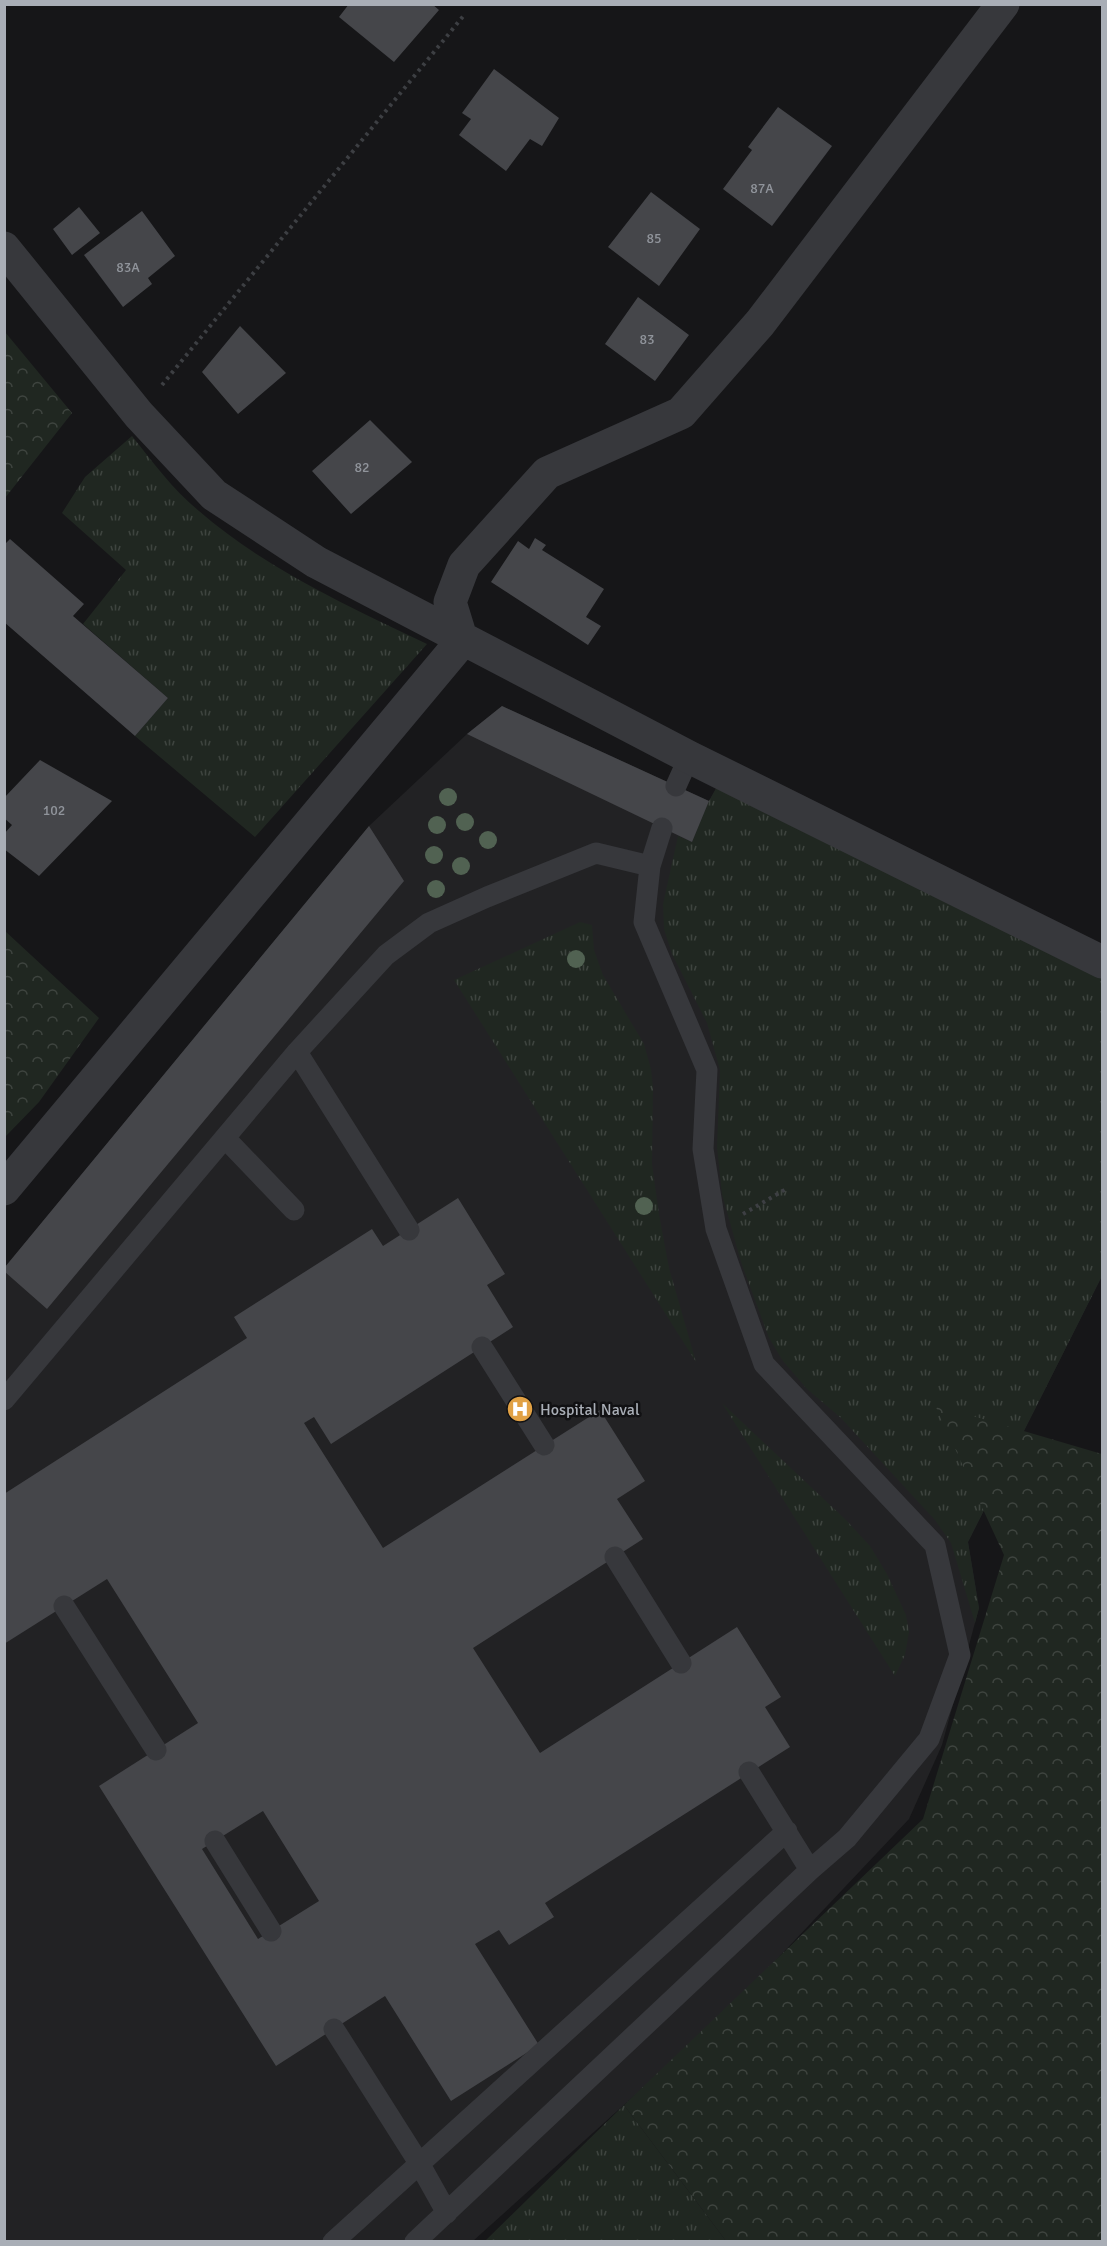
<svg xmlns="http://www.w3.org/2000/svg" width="1107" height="2246" font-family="Signika,sans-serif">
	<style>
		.built { fill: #222224 }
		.grass { fill: url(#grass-tufts) }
		.forest { fill: url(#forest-crowns) }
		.building { fill: #45464a; fill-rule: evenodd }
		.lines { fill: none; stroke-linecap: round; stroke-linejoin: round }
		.path { stroke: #3d3f43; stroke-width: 4; stroke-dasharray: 3 4.5; stroke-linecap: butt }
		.service { stroke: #37383c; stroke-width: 21 }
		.minor { stroke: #37383c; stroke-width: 33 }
		.tree { fill: #516252 }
		.labels { text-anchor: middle; stroke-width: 5; stroke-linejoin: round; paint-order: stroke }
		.number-label { font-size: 14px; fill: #90949b }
		.poi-label { font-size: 16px; fill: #a9aeb6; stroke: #111113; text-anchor: start }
	</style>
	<defs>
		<pattern id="grass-tufts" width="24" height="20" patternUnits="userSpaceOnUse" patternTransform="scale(1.5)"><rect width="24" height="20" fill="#202721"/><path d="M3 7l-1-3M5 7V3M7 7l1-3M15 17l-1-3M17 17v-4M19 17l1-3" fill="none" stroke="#3e443f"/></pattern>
		<pattern id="forest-crowns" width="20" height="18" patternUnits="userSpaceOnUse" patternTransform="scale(1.5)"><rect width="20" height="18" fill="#202721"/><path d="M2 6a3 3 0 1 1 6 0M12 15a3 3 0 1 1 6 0" fill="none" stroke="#3e443f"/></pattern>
	</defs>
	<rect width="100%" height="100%" fill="#161618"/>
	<path class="built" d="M502,706l207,95 9,-16 384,491 -134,266 11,66 -37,137 -33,74 -182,193 -254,229 -468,1v-975l364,-441 98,-92z"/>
	<path class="grass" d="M132,436c21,26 41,54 67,75 67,58 149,95 228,133l-172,193 -120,-101 33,-38 -85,-74 43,-54 -64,-57 23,-36z
		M718,785l384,188v303l-134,266 11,66 -4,15 -24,-80 -16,-23 -94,-102 -34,-29 -24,-28 -14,-23 -28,-76 -19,-68 -5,-47 3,-77 -13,-47 -35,-69 -8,-25 -1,-25 15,-68 14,6 17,-41z
		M580,922l12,3 2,25 9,25 41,69 7,25 2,18 -1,77 7,50 10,54 27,94 -242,-382z
		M722,1403l124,117 24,26 17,28 19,41 3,17 -4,23 -10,21z
		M624,2105l102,136h-241z"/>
	<path class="forest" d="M5,332l67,81 -67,85h-1z
		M5,931l94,87 -60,84 -34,35z
		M935,1405l167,49v787h-376l-102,-136 299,-286 81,-264z"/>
	<path class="building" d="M349,4h83l7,6 -45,52 -55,-45z
		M494,69l65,49 -17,28 -12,-7 -24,32 -47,-36 12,-16 -9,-6z
		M778,107l54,39 -60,80 -49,-37 29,-39 -4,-3z
		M651,192l49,37 -41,57 -51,-39z
		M79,207l21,26 -28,22 -19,-26z
		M142,211l33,45 -27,22 4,6 -29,23 -39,-52z
		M638,297l51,38 -34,46 -50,-37z
		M240,326l46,47 -48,41 -36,-42z
		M370,420l42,42 -61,52 -39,-43z
		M535,538l11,7 -4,5 62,39 -18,28 15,9 -13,19 -97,-63 27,-41 11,8z
		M10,539l74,65 -11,12 95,82 -33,38 -131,-114v-77z
		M502,706l207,95 -17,41 -225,-108z
		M40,760l72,41 -73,75 -35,-27v-15l8,-9 -8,-7v-20z
		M369,826l35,55 -357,428 -42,-37v-5z
		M458,1198l47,76 -18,11 26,42 -182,117 -17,-27 -10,6 79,125 217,-138 45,71 -28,18 26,40 -170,109 67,105 197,-126 44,70 -16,10 25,40 -245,156 9,14 -45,28 -10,-15 -24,14 64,101 -88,56 -66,-105 -109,70 -177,-280 99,-63 -91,-144 -103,65v-150l243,-156 -13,-21 138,-88 11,17zM263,1811l56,90 -61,38 -56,-90z"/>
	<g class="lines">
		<path class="path" d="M162,385l303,-371
			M743,1214l43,-25"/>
		<path class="service" d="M676,786l13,-29
			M297,1052l112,178
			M225,1138l69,72
			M482,1347l62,98
			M4,1400l293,-348 89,-97 43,-32 58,-26 109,-44 54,13
			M615,1557l66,106
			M64,1606l92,144
			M749,1772l61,98
			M215,1841l56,90
			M334,2029l85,134 28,50
			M333,2242l454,-411
			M415,2242l395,-372 37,-32 82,-99 31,-84 -25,-110 -171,-181 -48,-135 -13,-80 4,-79 -63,-148 6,-56 12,-38"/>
		<path class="minor" d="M4,248l135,167 75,80 102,67 373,195 413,205
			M4,1189l458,-548 -12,-39 14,-37 83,-92 134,-60 79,-90 243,-319"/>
	</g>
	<g class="tree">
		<circle cx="448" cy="797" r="9"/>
		<circle cx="465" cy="822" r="9"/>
		<circle cx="437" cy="825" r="9"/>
		<circle cx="488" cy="840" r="9"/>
		<circle cx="434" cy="855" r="9"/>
		<circle cx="461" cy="866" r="9"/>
		<circle cx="436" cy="889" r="9"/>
		<circle cx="576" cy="959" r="9"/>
		<circle cx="644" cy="1206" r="9"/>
	</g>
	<defs>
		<symbol id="hospital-disc" viewBox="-11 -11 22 22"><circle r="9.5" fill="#e1a144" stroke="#111113"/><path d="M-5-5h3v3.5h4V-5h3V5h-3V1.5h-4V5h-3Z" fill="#fff"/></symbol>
	</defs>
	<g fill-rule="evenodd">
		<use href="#hospital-disc" x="505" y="1394" width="30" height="30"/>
	</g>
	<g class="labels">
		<g class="number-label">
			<text x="762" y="193">87A</text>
			<text x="654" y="243">85</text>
			<text x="128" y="272">83A</text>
			<text x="647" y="344">83</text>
			<text x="362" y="472">82</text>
			<text x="54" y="815">102</text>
		</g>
		<g class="poi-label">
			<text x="540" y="1415">Hospital Naval</text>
		</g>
	</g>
	<rect width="1107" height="2246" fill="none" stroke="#a9aeb6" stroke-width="12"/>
</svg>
